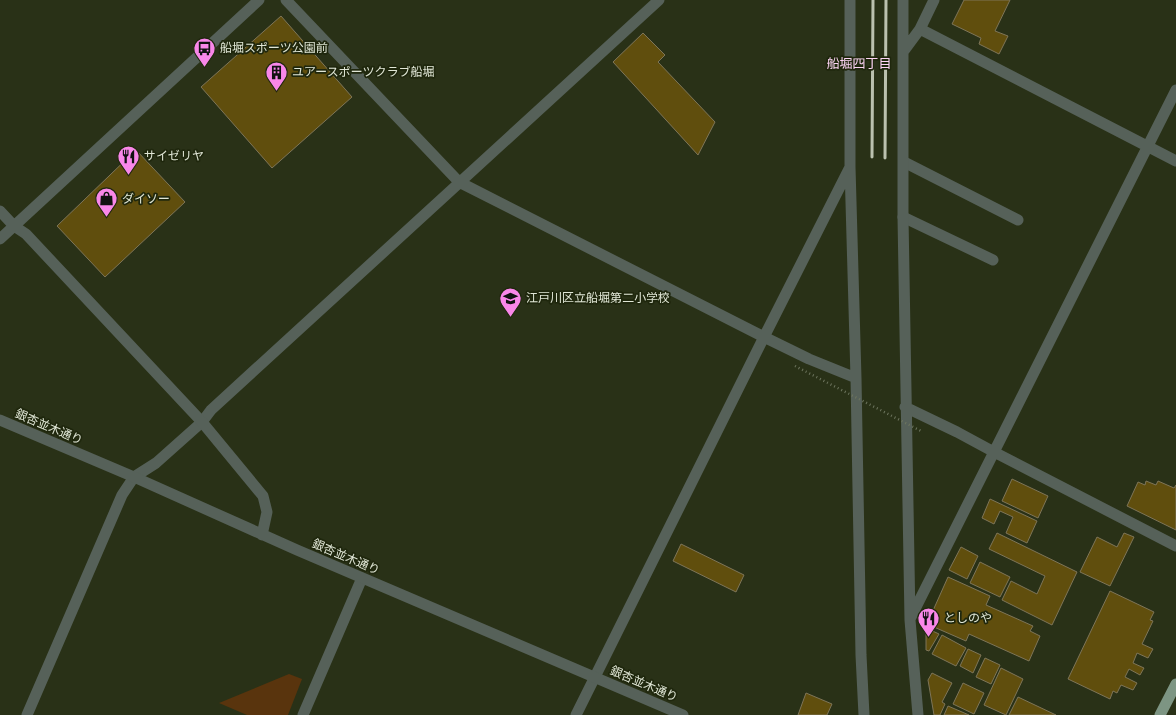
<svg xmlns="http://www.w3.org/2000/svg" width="1176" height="715" font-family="Figtree,'Noto Sans JP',sans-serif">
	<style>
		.green { fill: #59340d }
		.building { fill: #604e0d; stroke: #7e7558 }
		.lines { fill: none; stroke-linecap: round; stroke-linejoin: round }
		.service { stroke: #566159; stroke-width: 11 }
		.minor { stroke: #566159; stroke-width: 11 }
		.tertiary { stroke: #566159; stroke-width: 11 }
		.primary { stroke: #7d9583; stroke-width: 11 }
		.rail { stroke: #bbc1af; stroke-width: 3 }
		.path-bridge { stroke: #6d755e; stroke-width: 2.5; stroke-dasharray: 1 3; stroke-linecap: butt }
		.labels { text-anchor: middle; stroke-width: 3.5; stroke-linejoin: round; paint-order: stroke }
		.poi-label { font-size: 12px; fill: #e0e6d6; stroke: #1f270d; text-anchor: start }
		.street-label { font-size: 12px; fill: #e0e6d6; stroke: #1f270d }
		.neighbourhood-label { font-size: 13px; fill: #fcd4f4; stroke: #1f270d }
	</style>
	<rect width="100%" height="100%" fill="#293117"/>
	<path class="green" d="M289,674l13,5 -14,36h-41l-28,-12z"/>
	<path class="building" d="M964,0h46l-15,31 13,5 -9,18 -20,-10 2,-6 -29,-14z
		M281,16l71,81 -80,71 -71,-81z
		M643,33l22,22 -7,7 57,60 -17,33 -85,-93z
		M136,150l49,52 -80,75 -48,-51z
		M1012,479l36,17 -10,22 -36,-17z
		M1146,481l10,4 2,-4 16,7 2,-3v45l-49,-24 11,-24 7,3z
		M990,499l47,22 -10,22 -21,-10 7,-16 -13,-6 -6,13 -12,-6z
		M997,533l80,39 -25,53 -50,-25 9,-19 26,13 8,-18 -56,-27z
		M1124,533l10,4 -24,49 -30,-14 17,-35 20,10z
		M681,544l63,31 -8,17 -63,-31z
		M961,547l17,9 -11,23 -18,-9z
		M980,562l30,15 -10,20 -30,-14z
		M948,577l42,19 -4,9 47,21 -3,5 10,5 -11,25 -60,-27 -3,7 -39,-17z
		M1110,591l44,21 -4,8 3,1 -11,23 11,5 -5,9 -11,-5 -4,10 11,5 -4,7 -11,-6 -4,8 12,6 -4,7 -12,-5 -4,8 -4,-2 -3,8 -42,-20z
		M926,628l13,6 -10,17 -3,-1z
		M942,635l24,13 -10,18 -24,-12z
		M968,649l13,6 -8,18 -13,-7z
		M985,658l15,7 -9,19 -15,-7z
		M1001,668l22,11 -17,36 -22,-10z
		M932,673l20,10 -10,19 3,2 -5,11h-6l-6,-35z
		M963,683l21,10 -10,21 -21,-10z
		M806,693l26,11 -5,11h-29z
		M1018,697l38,18h-47z
		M948,706l21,9h-25z"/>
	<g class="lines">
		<path class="service" d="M904,162l114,58
			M903,217l90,43"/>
		<path class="minor" d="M286,0l173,182 305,155 45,22 47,19
			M850,0v167l6,211 5,277 3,60
			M903,0v217l7,403 8,95
			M920,29l256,132
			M903,52l17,-23 14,-29
			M905,407l52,25 37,20 182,94
			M910,619l266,-529
			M27,715l95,-220 12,-18 22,-14 46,-41 9,-12 448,-410
			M303,715l59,-137
			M576,715l188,-378 85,-168"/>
		<path class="tertiary" d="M0,211l14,15 12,8 176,188 61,74 4,16 -5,23
			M0,239l259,-239
			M0,420l134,57 163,73 386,165"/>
		<path class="primary" d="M1160,715l16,-31"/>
		<path class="rail" d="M872,157l1,-157
			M885,158l1,-158"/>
		<path class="path-bridge" d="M795,366l128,66"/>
	</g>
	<defs>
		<symbol id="bus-pin" viewBox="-11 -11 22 30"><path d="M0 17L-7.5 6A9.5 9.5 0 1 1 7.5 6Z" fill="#f987e9" stroke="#1f270d"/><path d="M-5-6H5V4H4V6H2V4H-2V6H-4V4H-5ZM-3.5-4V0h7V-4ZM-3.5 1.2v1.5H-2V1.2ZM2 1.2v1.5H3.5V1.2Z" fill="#111"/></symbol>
		<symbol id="building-pin" viewBox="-11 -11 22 30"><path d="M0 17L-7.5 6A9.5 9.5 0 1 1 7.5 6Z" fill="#f987e9" stroke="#1f270d"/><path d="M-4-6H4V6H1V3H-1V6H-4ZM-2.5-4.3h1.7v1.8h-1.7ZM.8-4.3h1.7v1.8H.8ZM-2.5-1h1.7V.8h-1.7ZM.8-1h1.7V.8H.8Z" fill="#111"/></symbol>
		<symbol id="restaurant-pin" viewBox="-11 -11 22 30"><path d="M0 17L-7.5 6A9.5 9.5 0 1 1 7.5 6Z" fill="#f987e9" stroke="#1f270d"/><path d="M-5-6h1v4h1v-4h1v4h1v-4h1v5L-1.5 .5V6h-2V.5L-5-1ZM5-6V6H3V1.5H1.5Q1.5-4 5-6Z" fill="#111"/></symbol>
		<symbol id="shop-pin" viewBox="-11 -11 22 30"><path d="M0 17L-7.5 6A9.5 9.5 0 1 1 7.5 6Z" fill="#f987e9" stroke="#1f270d"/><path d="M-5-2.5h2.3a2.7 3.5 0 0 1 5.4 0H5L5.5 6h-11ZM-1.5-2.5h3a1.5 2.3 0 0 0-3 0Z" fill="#111"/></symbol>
		<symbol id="school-pin" viewBox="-11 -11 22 30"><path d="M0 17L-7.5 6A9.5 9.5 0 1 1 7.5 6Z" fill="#f987e9" stroke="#1f270d"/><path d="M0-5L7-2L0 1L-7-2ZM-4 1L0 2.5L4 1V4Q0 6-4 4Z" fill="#111"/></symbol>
	</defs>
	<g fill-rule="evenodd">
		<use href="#bus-pin" x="192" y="36" width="25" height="34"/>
		<use href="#building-pin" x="264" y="60" width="25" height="34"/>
		<use href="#restaurant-pin" x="116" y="144" width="25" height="34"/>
		<use href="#shop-pin" x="94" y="186" width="25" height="34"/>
		<use href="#school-pin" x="498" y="286" width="25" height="34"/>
		<use href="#restaurant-pin" x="916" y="606" width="25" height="34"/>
	</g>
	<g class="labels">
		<g class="poi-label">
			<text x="220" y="52">船堀スポーツ公園前</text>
			<text x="292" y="76">ユアースポーツクラブ船堀</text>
			<text x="144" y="160">サイゼリヤ</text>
			<text x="122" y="203">ダイソー</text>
			<text x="526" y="302">江戸川区立船堀第二小学校</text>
			<text x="944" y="622">としのや</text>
		</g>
		<g class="street-label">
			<text transform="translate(49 427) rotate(23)" y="4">銀杏並木通り</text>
			<text transform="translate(346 557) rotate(23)" y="4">銀杏並木通り</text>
			<text transform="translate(644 684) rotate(23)" y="4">銀杏並木通り</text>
		</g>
		<g class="neighbourhood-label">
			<text x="859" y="68">船堀四丁目</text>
		</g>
	</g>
</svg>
